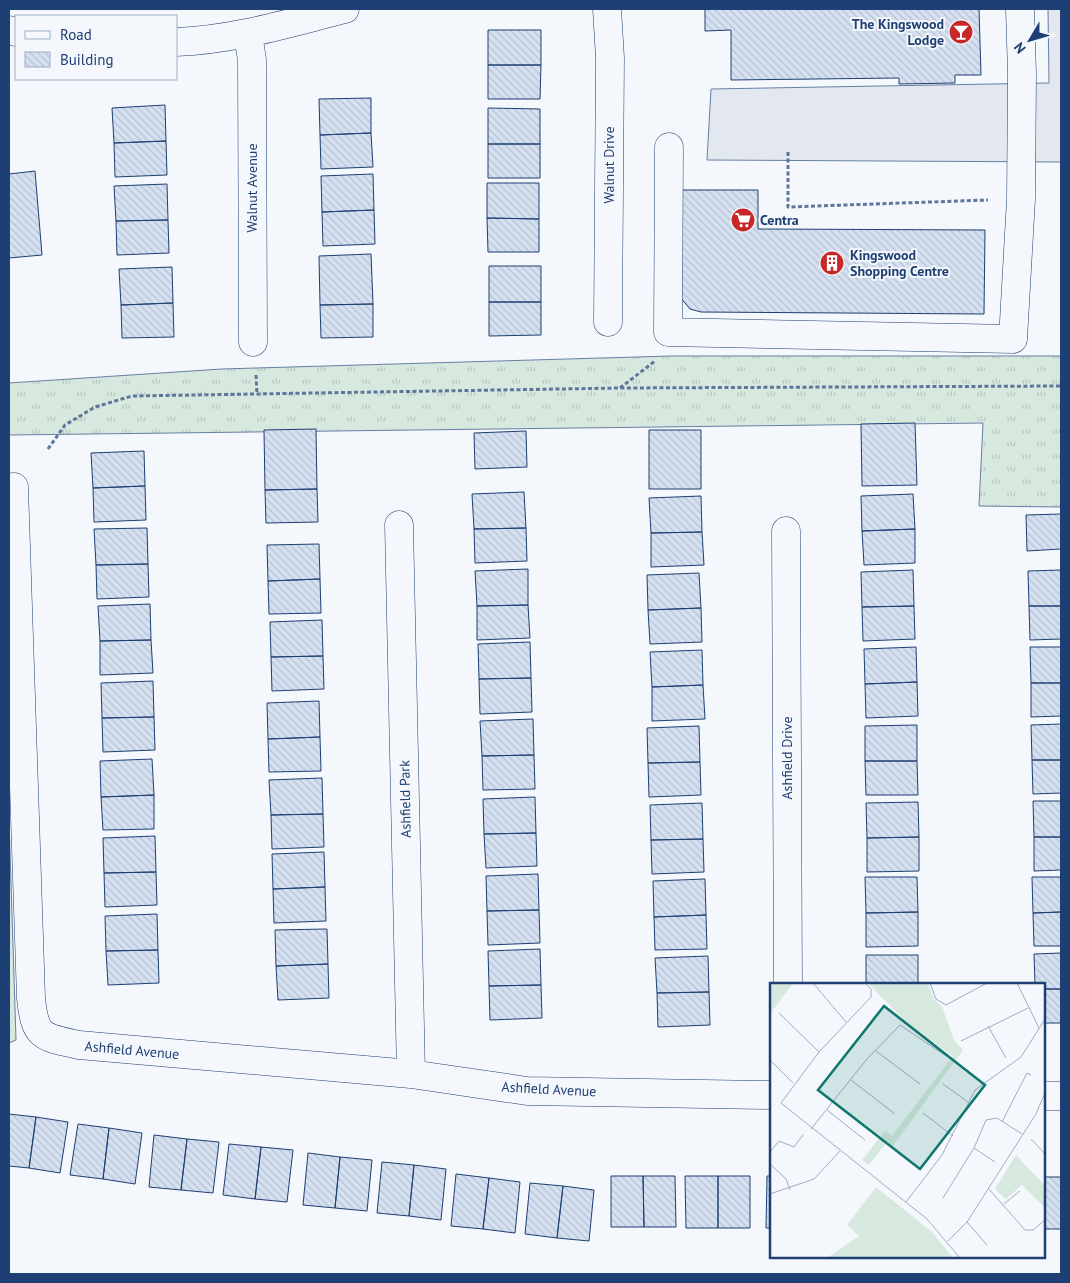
<svg xmlns="http://www.w3.org/2000/svg" width="1070" height="1283" font-family="'PT Sans',sans-serif">
	<style>
		.grass { fill: url(#grass-tufts); stroke: #687fa3 }
		.parking { fill: #e3e8f0; stroke: #687fa3 }
		.building { fill: url(#building-back-hatch); stroke: #1d3f73 }
		.lines { fill: none; stroke-linecap: round; stroke-linejoin: round }
		.minor-casing { stroke: #1d3f73; stroke-width: 29 }
		.path { stroke: #5e769c; stroke-width: 3; stroke-dasharray: 4 2.5; stroke-linecap: butt }
		.minor { stroke: #f4f7fb; stroke-width: 28 }
		.labels { text-anchor: middle; stroke-width: 4; stroke-linejoin: round; paint-order: stroke }
		.poi-label { font-size: 14px; font-weight: bold; fill: #1d3f73; stroke: #f4f7fb; text-anchor: start }
		.street-label { font-size: 14px; fill: #1d3f73; stroke: #f4f7fb }
		.inset-road { fill: none; stroke: #9eadc5; stroke-width: 1 }
		.view { fill: #0f766e; fill-opacity: 0.15; stroke: #0f766e; stroke-width: 2.5 }
		.inset-edge { fill: none; stroke: #1d3f73; stroke-width: 2.5 }
	</style>
	<defs>
		<pattern id="grass-tufts" width="24" height="20" patternUnits="userSpaceOnUse" patternTransform="scale(1.25)"><rect width="24" height="20" fill="#d7e8df"/><path d="M3 7l-1-3M5 7V3M7 7l1-3M15 17l-1-3M17 17v-4M19 17l1-3" fill="none" stroke="#b8c8c3"/></pattern>
		<pattern id="building-back-hatch" width="6" height="6" patternUnits="userSpaceOnUse" patternTransform="scale(1.25)"><rect width="6" height="6" fill="#d5e0f0"/><path d="M-1 5l2 2M0 0l6 6M5-1l2 2" fill="none" stroke="#b6c1d1"/></pattern>
	</defs>
	<rect width="100%" height="100%" fill="#f4f7fb"/>
	<path class="grass" d="M671,356h390v151l-82,-1 4,-83 -974,12v-52l213,-14z
		M9,820l7,220 -7,3z"/>
	<path class="parking" d="M1048,9h13v153l-354,-2 4,-71 338,-6z"/>
	<path class="building" d="M705,9h274l2,66h-26v8l-56,1v-6l-168,2v-50l-26,1z
		M488,30h53v35h-53z
		M488,65h53l-1,34h-52z
		M371,98v35l-51,2 -1,-36z
		M165,105l1,36 -52,2 -2,-35z
		M488,108l52,1v35h-52z
		M371,133l2,34 -52,2 -1,-34z
		M166,141l1,34 -52,2 -1,-34z
		M488,144h52v34h-52z
		M35,171l7,84 -33,3v-84z
		M373,174l1,36 -52,2 -1,-36z
		M487,183h52v36l-52,-1z
		M167,184l1,36 -52,1 -2,-35z
		M680,190h78v39l227,1 -1,84 -283,-2 -11,-3 -10,-12z
		M374,210l1,34 -52,2 -1,-34z
		M487,218l52,1v33h-51z
		M168,220l1,33 -52,2 -1,-34z
		M371,254l2,50 -53,1 -1,-49z
		M489,266h52v36h-52z
		M172,267l1,36 -52,2 -2,-36z
		M489,302h52v33l-52,1z
		M173,303l1,34 -52,1 -1,-33z
		M373,304v33l-52,1 -1,-33z
		M915,423l2,62 -55,1 -1,-62z
		M316,429l1,60 -52,1 -1,-60z
		M649,430h52v59h-52z
		M526,431l1,36 -52,2 -1,-36z
		M144,451l1,35 -52,2 -2,-35z
		M145,486l1,34 -52,2 -1,-34z
		M317,489l1,33 -52,1 -1,-33z
		M524,492l2,36 -52,1 -2,-35z
		M913,494l2,35 -53,2 -1,-35z
		M701,496l1,36 -51,1 -2,-35z
		M1061,514v35l-34,2 -1,-36z
		M147,528l1,36 -52,1 -2,-36z
		M526,528l1,33 -52,2 -1,-34z
		M915,529v34l-51,2 -2,-34z
		M702,532l2,33 -53,2v-34z
		M319,544l1,35 -52,2 -1,-36z
		M148,564l1,33 -52,2 -1,-34z
		M528,569v36l-51,1 -2,-35z
		M913,570l1,36 -52,1 -1,-35z
		M1061,570v36h-32l-1,-35z
		M699,573l2,35 -53,2 -1,-35z
		M320,579l1,34 -52,1 -1,-33z
		M150,604l1,36 -51,1 -2,-35z
		M528,605l2,33 -53,2v-34z
		M914,606l1,33 -52,2 -1,-34z
		M1029,606h32v33l-31,1z
		M701,608l1,34 -52,2 -2,-34z
		M322,620l1,36 -52,1 -1,-35z
		M151,640l2,33 -53,2v-34z
		M530,642l1,36 -52,1 -1,-35z
		M916,647l1,35 -52,2 -1,-35z
		M1030,647h31v36h-30z
		M702,650l1,35 -51,2 -2,-35z
		M323,656l1,33 -52,2 -1,-34z
		M531,678l1,34 -52,2 -1,-35z
		M153,681l1,36 -52,1 -1,-35z
		M917,682l1,34 -52,2 -1,-34z
		M1031,683h30v33l-30,1z
		M703,685l2,34 -53,2v-34z
		M319,701l1,36 -52,2 -1,-36z
		M154,717l1,33 -52,2 -1,-34z
		M533,719l1,36 -52,1 -2,-35z
		M1061,724v36h-29l-1,-35z
		M917,725v36h-52v-35z
		M699,726l1,36 -52,1 -1,-35z
		M320,737l1,34 -52,1 -1,-33z
		M534,755l1,34 -52,1 -1,-34z
		M152,759l2,36 -53,2 -1,-36z
		M1032,760h29v33l-28,1z
		M865,761h52l1,34h-52z
		M700,762l1,33 -52,2 -1,-34z
		M322,778l1,36 -52,1 -2,-35z
		M154,795v34l-51,1 -2,-33z
		M535,797l1,36 -52,1 -1,-35z
		M1033,801h28v36h-27z
		M918,802l1,35 -52,1 -1,-35z
		M702,803l1,36 -52,1 -1,-35z
		M323,814l1,33 -52,2 -1,-34z
		M536,833l1,33 -51,2 -2,-34z
		M155,836l1,36 -52,1 -1,-35z
		M919,837v34l-52,1v-34z
		M1034,837h27v33l-27,1z
		M703,839l1,33 -52,2 -1,-34z
		M324,852l1,35 -52,2 -1,-35z
		M156,872l1,33 -52,2 -1,-34z
		M538,874l1,36 -52,1 -1,-35z
		M865,877h52l1,35 -52,1z
		M1032,877h29v35l-28,1z
		M705,879l1,36 -52,2 -1,-36z
		M325,887l1,34 -52,2 -1,-34z
		M539,910l1,33 -52,2 -1,-34z
		M918,912v34l-52,1v-34z
		M1061,912v34h-27l-1,-33z
		M157,914l1,36 -52,1 -1,-35z
		M706,915l1,34 -52,1 -1,-33z
		M327,929l1,35 -52,2 -1,-36z
		M540,949l1,36 -52,1 -1,-35z
		M158,950l1,33 -51,2 -2,-34z
		M1061,953v36h-17v-5h-9l-1,-30z
		M866,955h52v29h-52z
		M708,956l1,36 -52,1 -2,-35z
		M328,964l1,34 -51,2 -2,-34z
		M541,985l1,33 -52,2 -1,-34z
		M1044,989h17v34h-17z
		M709,992l1,33 -52,2 -1,-34z
		M9,1114l27,3 -7,51 -20,-2z
		M36,1117l32,5 -8,51 -31,-5z
		M78,1124l31,4 -6,51 -33,-4z
		M109,1128l33,5 -7,51 -32,-5z
		M154,1135l33,4 -6,51 -32,-3z
		M187,1139l32,3 -6,51 -32,-3z
		M229,1144l32,3 -6,52 -32,-4z
		M261,1147l32,3 -6,52 -32,-3z
		M308,1153l32,4 -5,51 -32,-3z
		M340,1157l32,3 -5,51 -32,-3z
		M382,1162l32,3 -5,51 -32,-3z
		M414,1165l32,4 -5,51 -32,-4z
		M456,1174l33,4 -6,51 -32,-3z
		M611,1176h32l1,51h-33z
		M643,1176h32l1,51h-32z
		M685,1176h33v52h-32z
		M718,1176h32v52h-32z
		M767,1176h4v52h-5z
		M1044,1177h17v52h-17z
		M489,1178l31,4 -5,51 -32,-4z
		M530,1183l33,3 -6,52 -32,-4z
		M563,1186l31,4 -5,51 -32,-3z"/>
	<g class="lines">
		<defs>
			<path id="minor" d="M607,9l3,49 -2,264
				M9,30l7,2
				M248,34l4,26 1,282
				M176,42c58,-2 113,-19 169,-33
				M669,147l-1,185 345,7 8,-140 1,-125 -2,-65
				M14,487l17,511c4,40 11,39 48,47l332,29 116,17 244,4
				M399,525l12,549
				M786,531l2,453
				M1044,1096h17"/>
		</defs>
		<use href="#minor" class="minor-casing"/>
		<path class="path" d="M788,152v55l200,-7
			M256,375l1,19
			M620,388l35,-27
			M48,449l17,-24 30,-18 37,-11 488,-8 441,-2"/>
		<use href="#minor" class="minor"/>
	</g>
	<defs>
		<symbol id="bar-disc" viewBox="-11 -11 22 22"><circle r="9.5" fill="#c62828" stroke="#f4f7fb"/><path d="M-6-5H6L.8 .8V4.5H3.5V6h-7V4.5H-.8V.8Z" fill="#fff"/></symbol>
		<symbol id="supermarket-disc" viewBox="-11 -11 22 22"><circle r="9.5" fill="#c62828" stroke="#f4f7fb"/><path d="M-6-5.5h2.5l.6 2H6L4.5 2H-2.5L-4.4-4H-6ZM-1.5 3.2a1.3 1.3 0 1 0 .1 0ZM3 3.2a1.3 1.3 0 1 0 .1 0Z" fill="#fff"/></symbol>
		<symbol id="building-disc" viewBox="-11 -11 22 22"><circle r="9.5" fill="#c62828" stroke="#f4f7fb"/><path d="M-4-6H4V6H1V3H-1V6H-4ZM-2.5-4.3h1.7v1.8h-1.7ZM.8-4.3h1.7v1.8H.8ZM-2.5-1h1.7V.8h-1.7ZM.8-1h1.7V.8H.8Z" fill="#fff"/></symbol>
	</defs>
	<g fill-rule="evenodd">
		<use href="#bar-disc" x="947" y="18" width="28" height="28"/>
		<use href="#supermarket-disc" x="729" y="206" width="28" height="28"/>
		<use href="#building-disc" x="818" y="249" width="28" height="28"/>
	</g>
	<g class="labels">
		<g class="poi-label">
			<text x="944" y="29" text-anchor="end">The Kingswood<tspan x="944" dy="16">Lodge</tspan></text>
			<text x="760" y="225">Centra</text>
			<text x="850" y="260">Kingswood<tspan x="850" dy="16">Shopping Centre</tspan></text>
		</g>
		<g class="street-label">
			<text transform="translate(609 165) rotate(-90)" y="5">Walnut Drive</text>
			<text transform="translate(252 188) rotate(-90)" y="5">Walnut Avenue</text>
			<text transform="translate(787 758) rotate(-90)" y="5">Ashfield Drive</text>
			<text transform="translate(405 799) rotate(-91)" y="5">Ashfield Park</text>
			<text transform="translate(132 1050) rotate(5)" y="5">Ashfield Avenue</text>
			<text transform="translate(549 1089) rotate(3)" y="5">Ashfield Avenue</text>
		</g>
	</g>
	<g transform="translate(770 983)">
		<rect width="275" height="275" fill="#f4f7fb"/>
		<path d="M98,0h60l6,16 8,8 12,33 9,10 -71,97 -6,-4 -17,22 -7,-5 23,-29 7,5 61,-80 -50,-34v-3z" fill="#d7e8df"/>
		<path d="M0,0h23l-23,31zM246,172l29,31v22l-23,-23 -16,14 -11,-10zM106,204l56,45 21,26h-126l32,-22 -12,-11z" fill="#d7e8df"/>
		<path class="inset-road" d="M43,0l33,39M95,0l6,6v8l-52,55 -38,51 146,116 33,39M160,0l6,16 10,6 41,-22M247,0l22,45M9,30l40,39M218,43l18,32M191,58l67,-33M106,68l44,33M0,77l23,23M81,97l44,34M173,101l25,18M57,127l38,30M153,130l30,23M232,139l25,-49 4,2M41,146l56,-70 33,-34 46,31M261,156l14,15M204,165l21,14M0,169l9,-11 15,6 9,-12M0,181l16,15 4,11M218,205l37,42h8l12,-10M0,211l44,-15 26,-28M173,215l31,-50 12,-28 11,-2 25,16M136,219l36,-47 33,-65 46,-33 24,-38M234,221l16,-13M197,239l20,23M178,258l19,-19 69,-108 9,-21"/>
		<path class="view" d="M114,23l101,79 -65,84 -102,-79z"/>
		<rect width="275" height="275" class="inset-edge"/>
	</g>
	<rect width="1070" height="1283" fill="none" stroke="#1d3f73" stroke-width="20"/>
	<rect x="15" y="15" width="162" height="65" fill="#f4f7fb" stroke="#9eadc5"/>
	<rect x="25" y="31" width="25" height="8" fill="#f4f7fb" stroke="#9eadc5"/>
	<text x="60" y="40" font-size="15" fill="#1d3f73">Road</text>
	<rect x="25" y="52" width="25" height="15" fill="url(#building-back-hatch)" stroke="#9eadc5"/>
	<text x="60" y="65" font-size="15" fill="#1d3f73">Building</text>
	<g transform="translate(1030 40) rotate(232)" stroke="#f4f7fb" stroke-width="4" paint-order="stroke">
	<path d="M0-4L9 19L0 12L-9 19Z" fill="#1d3f73"/>
	<text y="-8" font-size="14" font-weight="bold" text-anchor="middle" fill="#1d3f73">N</text>
	</g>
</svg>
